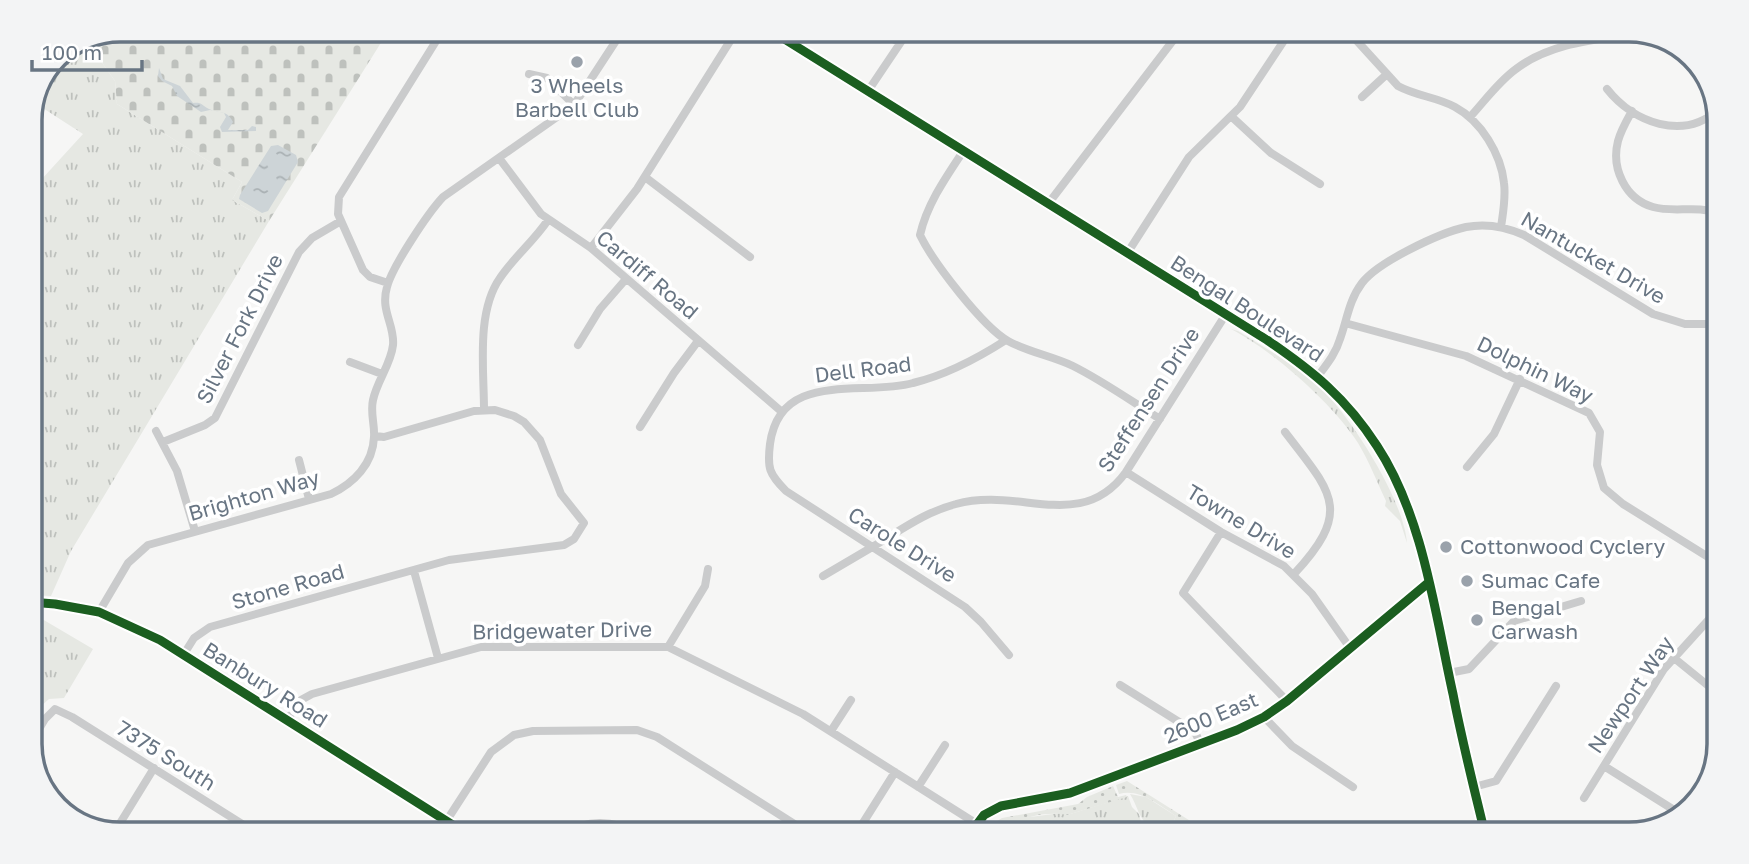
<svg xmlns="http://www.w3.org/2000/svg" width="1749" height="864" font-family="'Golos Text',sans-serif">
	<style>
		.grass { fill: url(#grass-tufts) }
		.cemetery { fill: url(#cemetery-stones) }
		.park { fill: url(#park-dots) }
		.pitch { fill: #e6e8e3 }
		.water { fill: url(#water-ripples) }
		.lines { fill: none; stroke-linecap: round; stroke-linejoin: round }
		.major-casing { stroke: #d2d2d3; stroke-width: 12 }
		.minor { stroke: #cacbcc; stroke-width: 8 }
		.major { stroke: #dedfe0; stroke-width: 10 }
		.cycleway-casing { stroke: #fff; stroke-width: 13 }
		.cycleway { stroke: #1b5e20; stroke-width: 9 }
		.poi-dot { fill: #9aa2ab; stroke: #fff; stroke-width: 2.5 }
		.labels { text-anchor: middle; stroke-width: 7; stroke-linejoin: round; paint-order: stroke }
		.poi-label { font-size: 21px; fill: #687583; stroke: #fff; text-anchor: start }
		.street-label { font-size: 21px; fill: #687583; stroke: #fff }
		.rim { fill: none; stroke: #687583; stroke-width: 3.5 }
	</style>
	<defs>
		<pattern id="grass-tufts" width="24" height="20" patternUnits="userSpaceOnUse" patternTransform="scale(1.75)"><rect width="24" height="20" fill="#e6e8e3"/><path d="M3 7l-1-3M5 7V3M7 7l1-3M15 17l-1-3M17 17v-4M19 17l1-3" fill="none" stroke="#bec1bd"/></pattern>
		<pattern id="cemetery-stones" width="16" height="16" patternUnits="userSpaceOnUse" patternTransform="scale(1.75)"><rect width="16" height="16" fill="#e6e8e3"/><path d="M2 7V4a2 2 0 0 1 4 0v3zM10 15v-3a2 2 0 0 1 4 0v3z" fill="#bec1bd"/></pattern>
		<pattern id="park-dots" width="8" height="8" patternUnits="userSpaceOnUse" patternTransform="scale(1.75)"><rect width="8" height="8" fill="#e6e8e3"/><path d="M2 2h.1M6 6h.1" fill="none" stroke="#bec1bd" stroke-width="1.8" stroke-linecap="round"/></pattern>
		<pattern id="water-ripples" width="26" height="14" patternUnits="userSpaceOnUse" patternTransform="scale(1.75)"><rect width="26" height="14" fill="#cdd4d7"/><path d="M2 4q2-2 4 0t4 0M15 11q2-2 4 0t4 0" fill="none" stroke="#aab1b4"/></pattern>
	</defs>
	<rect width="100%" height="100%" fill="#f6f6f5"/>
	<path class="grass" d="M88,43l27,38 2,23 125,78 -10,18 37,21 -198,330 -20,45 -21,-1v-403l53,-58 -48,-31 21,-47z
		M1231,329l7,2c27,17 56,33 80,54 32,30 86,115 89,158l-7,-22 -15,-15 1,-5c-9,-19 -17,-40 -28,-58 -24,-38 -87,-94 -127,-114z
		M37,616l56,33 -29,49 -15,1 -10,9 -9,-7v-72z
		M1130,794l16,3 30,19 -4,9 -12,-2 -8,5c-12,-6 -15,-23 -22,-34z
		M1128,796l4,11 7,7 2,8 7,8 -3,4h-156l8,-12 17,2 8,-6 39,-5 6,2z"/>
	<path class="cemetery" d="M120,30h269l-120,191 -37,-21 10,-18 -125,-78 -2,-23 -27,-38z"/>
	<path class="park" d="M1127,781l84,53 -39,-9 4,-9c-17,-11 -37,-28 -57,-22l-3,-9z
		M1113,786l5,11 8,-2 1,2 -60,18c-13,-3 -41,-1 -52,10l-18,-3 -8,12h-6l9,-10 10,-6 76,-14 9,-7z"/>
	<path class="pitch" d="M1036,821l22,13h-30z"/>
	<path class="water" d="M159,68l4,11 17,7 13,17c9,-1 8,2 16,6 10,5 18,0 24,13l-5,8h20l4,-4 4,1v4l-34,1 -2,-5 6,-10 -2,-4 -14,-3 -9,2 -24,-16 -5,-10 -10,-5 -4,-5z
		M278,145l18,10 2,7 -30,49 -6,2 -23,-14 1,-4 31,-49z"/>
	<g class="lines">
		<defs>
			<path id="major" d="M770,30l497,310c47,32 79,58 110,106 46,70 58,167 76,248 9,47 21,94 32,140"/>
		</defs>
		<use href="#major" class="major-casing"/>
		<path class="minor" d="M879,30l21,13
			M1347,30l51,56c18,10 39,11 57,21 26,14 46,47 49,76 2,15 -1,30 -3,44
			M529,74l18,4 27,27
			M1607,89c27,34 76,52 111,21
			M868,91l41,-61
			M1362,97l25,-23
			M1632,111c-5,9 -11,19 -14,30 -7,27 7,58 35,66 21,6 43,-2 65,6
			M1232,117l39,36 49,31
			M1470,117c14,-15 28,-35 46,-48 33,-25 76,-29 115,-35
			M964,150c-18,27 -37,54 -44,85 13,27 63,92 88,106 20,11 44,15 65,25 30,15 58,35 87,53
			M499,158l42,56 50,34 191,164
			M645,177l105,80
			M1048,204l133,-174
			M591,248l46,-59 100,-159
			M1128,252l61,-95 51,-50 51,-77
			M388,283l-18,-6 -7,-7 -25,-56 1,-17 104,-167
			M1345,323l121,33 123,57 11,19 -3,33 7,23 19,16 90,56
			M1006,340c-28,18 -60,35 -93,43 -51,14 -133,-14 -143,61 -3,24 -1,30 16,47l179,116 16,15 28,33
			M578,345l22,-36 26,-30
			M350,362l32,12
			M1318,376c9,-12 18,-23 22,-37 7,-19 9,-39 22,-56 16,-21 77,-50 104,-56 20,-4 40,0 58,8l129,79 32,10h31
			M484,410c0,-41 -8,-98 16,-132 14,-21 34,-37 48,-58
			M640,427l34,-54 24,-32
			M156,431l21,40 18,60
			M1285,432c46,60 69,78 9,142
			M163,442l42,-17 10,-7 84,-166 13,-14 29,-17
			M299,460l10,39
			M1467,467l27,-33 26,-55
			M1126,472l95,60 63,34 28,28 38,54
			M1221,532l-38,61 104,108
			M414,571l24,87
			M823,576c17,-10 34,-20 51,-30 27,-16 51,-34 82,-42 63,-18 125,30 170,-32l100,-158
			M30,602l25,2 44,8 61,28 307,194
			M99,612l29,-49 20,-18 183,-51c23,-11 42,-30 43,-57 1,-12 -4,-24 -1,-37 4,-19 18,-36 20,-55 2,-20 -13,-34 -6,-58 5,-20 41,-74 56,-90l131,-92 49,-75
			M668,647l37,-61 3,-17
			M184,654l10,-16 16,-11 239,-67 115,-15 10,-6 10,-16 -23,-29 -21,-54 -16,-18 -10,-6 -19,-6 -21,1 -90,26 -9,-1
			M1674,658l37,30
			M1449,673l20,-4 45,-48 67,-20
			M1120,685l75,47 5,11
			M1264,717l28,29 61,41
			M287,720l14,-20 11,-6 169,-47h187l135,67 174,110
			M831,731l20,-31
			M30,744l15,-25 10,-10 17,8 186,117
			M1604,766l78,49
			M918,787l27,-42
			M1474,787l22,-6 60,-95
			M1584,798l80,-129 48,-53
			M114,833l40,-65
			M438,834l53,-82 23,-17 19,-4 104,-1 20,7 153,97
			M562,834c27,-16 52,-14 78,0
			M856,834l39,-62
			M970,834l14,-19 17,-9 69,-13 167,-63 27,-13 23,-16 141,-118"/>
		<use href="#major" class="major"/>
		<defs>
			<path id="cycleway" d="M770,30l497,310c47,32 79,58 110,106 46,70 58,167 76,248 9,47 21,94 32,140
				M30,602l25,2 44,8 61,28 307,194
				M970,834l14,-19 17,-9 69,-13 167,-63 27,-13 23,-16 141,-118"/>
		</defs>
		<use href="#cycleway" class="cycleway-casing"/>
		<use href="#cycleway" class="cycleway"/>
	</g>
	<g class="poi-dot">
		<circle cx="577" cy="62" r="7"/>
		<circle cx="1446" cy="547" r="7"/>
		<circle cx="1467" cy="581" r="7"/>
		<circle cx="1477" cy="620" r="7"/>
	</g>
	<g class="labels">
		<g class="poi-label">
			<text x="577" y="93" text-anchor="middle">3 Wheels<tspan x="577" dy="24">Barbell Club</tspan></text>
			<text x="1460" y="554">Cottonwood Cyclery</text>
			<text x="1481" y="588">Sumac Cafe</text>
			<text x="1491" y="615">Bengal<tspan x="1491" dy="24">Carwash</tspan></text>
		</g>
		<g class="street-label">
			<text transform="translate(1593 258) rotate(30)" y="7">Nantucket Drive</text>
			<text transform="translate(647 275) rotate(40)" y="7">Cardiff Road</text>
			<text transform="translate(1247 309) rotate(33)" y="7">Bengal Boulevard</text>
			<text transform="translate(240 329) rotate(-63)" y="7">Silver Fork Drive</text>
			<text transform="translate(863 370) rotate(-7)" y="7">Dell Road</text>
			<text transform="translate(1535 370) rotate(26)" y="7">Dolphin Way</text>
			<text transform="translate(1149 400) rotate(-57)" y="7">Steffensen Drive</text>
			<text transform="translate(254 496) rotate(-16)" y="7">Brighton Way</text>
			<text transform="translate(1241 522) rotate(31)" y="7">Towne Drive</text>
			<text transform="translate(902 545) rotate(32)" y="7">Carole Drive</text>
			<text transform="translate(288 587) rotate(-16)" y="7">Stone Road</text>
			<text transform="translate(562 631) rotate(-1)" y="7">Bridgewater Drive</text>
			<text transform="translate(265 685) rotate(32)" y="7">Banbury Road</text>
			<text transform="translate(1631 695) rotate(-56)" y="7">Newport Way</text>
			<text transform="translate(1211 718) rotate(-23)" y="7">2600 East</text>
			<text transform="translate(166 756) rotate(32)" y="7">7375 South</text>
		</g>
	</g>
	<path d="M0 0H1749V864H0ZM120 42H1629A78 78 0 0 1 1707 120V744A78 78 0 0 1 1629 822H120A78 78 0 0 1 42 744V120A78 78 0 0 1 120 42Z" fill="#f3f4f5" fill-rule="evenodd"/>
	<path class="rim" d="M120 42H1629A78 78 0 0 1 1707 120V744A78 78 0 0 1 1629 822H120A78 78 0 0 1 42 744V120A78 78 0 0 1 120 42Z"/>
	<path d="M32 60v10h110v-10" fill="none" stroke="#687583" stroke-width="3.5"/>
	<text x="42" y="60" font-size="21" fill="#687583" stroke="#ffffff" stroke-width="5" paint-order="stroke">100 m</text>
</svg>
